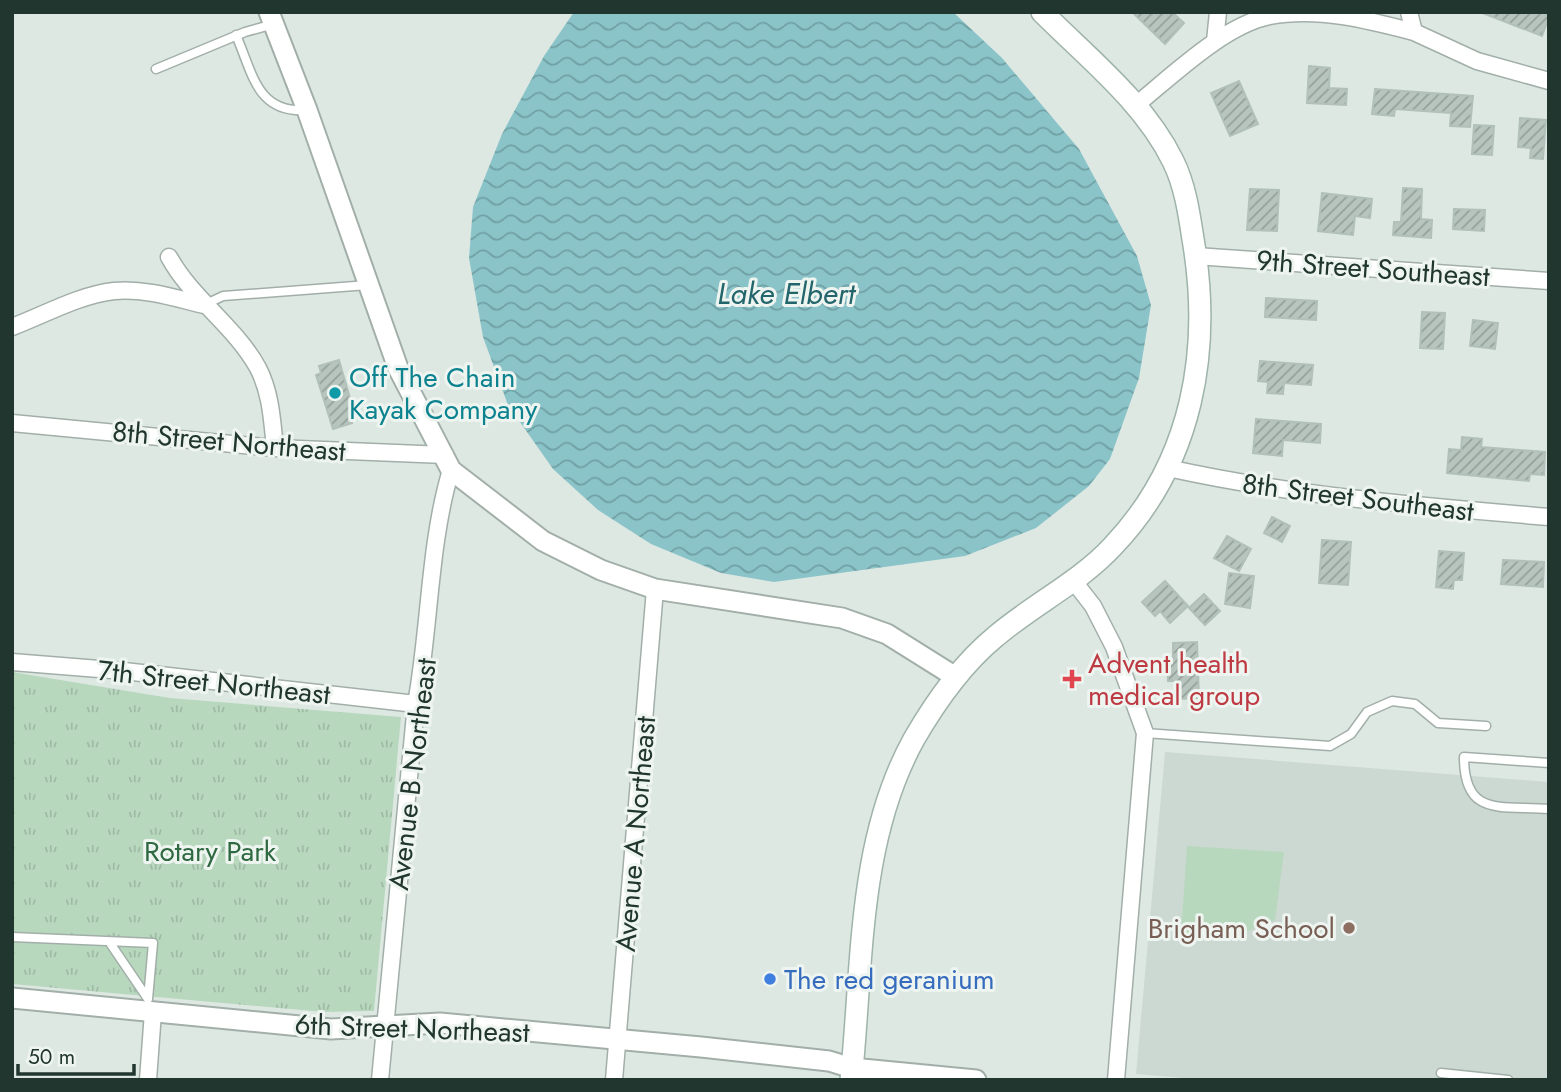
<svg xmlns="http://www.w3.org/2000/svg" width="1561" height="1092" font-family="Jost,sans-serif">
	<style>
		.built { fill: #ccd8d2 }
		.grass { fill: #b8d8be }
		.park { fill: url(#park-tufts) }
		.water { fill: url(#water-waves) }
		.building { fill: url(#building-hatch); stroke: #b1c1b9; stroke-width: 2 }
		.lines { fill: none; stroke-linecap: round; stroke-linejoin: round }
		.service-casing { stroke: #a2afa9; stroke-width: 11 }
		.minor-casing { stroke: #a2afa9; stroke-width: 19 }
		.tertiary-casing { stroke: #a2afa9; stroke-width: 23 }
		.secondary-casing { stroke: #9eb3a9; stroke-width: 24 }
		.service { stroke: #fff; stroke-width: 8 }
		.minor { stroke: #fff; stroke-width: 16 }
		.tertiary { stroke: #fff; stroke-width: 19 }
		.secondary { stroke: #fff; stroke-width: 21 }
		.culture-dot { fill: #0f9aa8; stroke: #eef5f1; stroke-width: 2.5 }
		.health-dot { fill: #e0444e; stroke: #eef5f1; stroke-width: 2.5 }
		.education-dot { fill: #8d6e63; stroke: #eef5f1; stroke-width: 2.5 }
		.shop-dot { fill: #3f7fe0; stroke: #eef5f1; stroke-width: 2.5 }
		.labels { text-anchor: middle; stroke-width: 6; stroke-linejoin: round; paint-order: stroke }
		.street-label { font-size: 28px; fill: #21362f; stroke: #eef5f1 }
		.culture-label { font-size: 28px; fill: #0d838f; stroke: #eef5f1; text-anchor: start }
		.health-label { font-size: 28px; fill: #be3a42; stroke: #eef5f1; text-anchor: start }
		.park-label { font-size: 28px; fill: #2f6941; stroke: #eef5f1 }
		.education-label { font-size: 28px; fill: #785e54; stroke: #eef5f1; text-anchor: end }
		.shop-label { font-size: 28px; fill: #366cbe; stroke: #eef5f1; text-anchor: start }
		.water-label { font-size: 30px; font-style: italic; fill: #22656b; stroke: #eef5f1 }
	</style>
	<defs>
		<pattern id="park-tufts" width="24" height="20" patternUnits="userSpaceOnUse" patternTransform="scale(1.75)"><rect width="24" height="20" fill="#b8d8be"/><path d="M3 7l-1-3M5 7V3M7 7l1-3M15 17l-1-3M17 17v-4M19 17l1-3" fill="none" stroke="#9ebaa4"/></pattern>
		<pattern id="water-waves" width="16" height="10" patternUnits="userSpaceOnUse" patternTransform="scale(1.75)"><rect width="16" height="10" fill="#8ac4c9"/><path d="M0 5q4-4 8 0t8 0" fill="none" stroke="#70a0a4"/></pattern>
		<pattern id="building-hatch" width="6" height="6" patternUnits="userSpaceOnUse" patternTransform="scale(1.75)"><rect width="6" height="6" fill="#b7c5be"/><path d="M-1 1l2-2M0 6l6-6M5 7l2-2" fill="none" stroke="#94a19b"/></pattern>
	</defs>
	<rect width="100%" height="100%" fill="#dee8e3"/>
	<path class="built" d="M1165,752l384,30v298h-342l-71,-6z"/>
	<path class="grass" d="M1187,846l97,6 -9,68 -40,16 -54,-1z"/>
	<path class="park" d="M12,672l158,26 231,19 -27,294 -50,1 -312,-28z"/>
	<path class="water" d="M574,12h379l49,46 77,91 58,107 14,49 -12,73 -29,81 -21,27 -53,42 -71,28 -191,26 -53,-9 -70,-29 -53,-34 -45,-41 -45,-64 -25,-68 -14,-79 4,-51 29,-73 42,-78z"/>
	<path class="building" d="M1132,12h40l12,11 -19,21z
		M1480,12h62l7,5 -7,19z
		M1309,66l21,2 -1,20 18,1 -1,16 -39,-2z
		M1239,81l19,43 -28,12 -19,-43z
		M1375,89l98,7 -3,31 -20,-1 1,-13 -56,-4 -1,7 -22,-2z
		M1520,118l26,2 -3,39 -13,-1 1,-10 -13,-1z
		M1474,125l20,1 -2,29 -20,-1z
		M1403,188l19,1 -1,30 11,1 -1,18 -38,-3 1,-13h7z
		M1250,189l29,1 -2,41 -30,-1z
		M1322,193l50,6 -2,19 -15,-2 -2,19 -35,-4z
		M1454,209l31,1 -1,21 -31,-2z
		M1266,298l51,3 -1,19 -51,-3z
		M1422,312l23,1 -2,36 -23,-1z
		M1473,320l25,3 -3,26 -25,-3z
		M339,360l15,52 -5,1 3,10 -19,6 -17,-54 5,-2 -2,-7z
		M1260,361l53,4 -2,20 -27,-2 -1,11 -16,-1 1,-11 -10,-1z
		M1256,419l65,5 -1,19 -37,-3 -1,16 -29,-3z
		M1462,437l20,2 -1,8 64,5 -1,23 -14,-1 -1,7 -82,-8 2,-24 12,1z
		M1272,517l18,9 -8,16 -18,-9z
		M1227,536l24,13 -12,22 -25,-13z
		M1322,540l29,2 -3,43 -29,-2z
		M1439,551l25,2 -2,27h-8l-1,9 -17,-2z
		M1503,560l41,2 -1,25 -42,-3z
		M1229,573l25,3 -4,32 -25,-4z
		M1165,581l23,25 -18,17 -10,-12 -5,5 -13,-14z
		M1204,594l16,17 -15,14 -16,-17z
		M1197,642l2,56 -23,1v-18h-8l-1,-19h6v-19z"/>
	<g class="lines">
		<defs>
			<path id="service" d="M236,35c17,39 21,79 71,75
				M156,69l89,-37 29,-8
				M204,305l19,-9 145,-11
				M1145,733l185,13 21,-12 16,-22 25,-11 23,3 23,19 48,3
				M1549,763l-85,-6c0,61 37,48 85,52
				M12,937l141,6 -5,56 -38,-56
				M1441,1073l67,7"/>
			<path id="minor" d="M1409,12l5,20 63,29 72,20
				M1215,41l3,-29
				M1136,105c36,-29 88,-80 134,-89 48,-9 98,4 144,16
				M1196,256l353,25
				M169,257c23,42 66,69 89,111 13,25 14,52 17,80
				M12,327c32,-12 67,-32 102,-36 30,-3 61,7 90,14
				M12,423l263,25 170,7
				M1168,468c126,28 252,38 381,49
				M1072,579l21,27 21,41 31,86 -29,347
				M12,662l112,9 292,33
				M148,1080l5,-68
				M380,1080l36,-376c14,-76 13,-162 35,-234
				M614,1080l41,-491"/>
			<path id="tertiary" d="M269,12l38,98 91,258 53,102 92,71 58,29 54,19 187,29 45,16 67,42
				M12,998l319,31 109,-6 261,24 128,14 23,7 124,12"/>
			<path id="secondary" d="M851,1080c12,-114 6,-238 63,-341 22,-38 47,-74 81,-102 37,-32 85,-55 118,-91 80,-84 99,-196 80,-307 -4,-26 -8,-54 -20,-78 -29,-59 -85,-103 -131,-149"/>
		</defs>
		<use href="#service" class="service-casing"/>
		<use href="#minor" class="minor-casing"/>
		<use href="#tertiary" class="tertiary-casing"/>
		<use href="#secondary" class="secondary-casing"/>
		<use href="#service" class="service"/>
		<use href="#minor" class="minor"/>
		<use href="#tertiary" class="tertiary"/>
		<use href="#secondary" class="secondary"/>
	</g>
	<circle class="culture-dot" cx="335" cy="393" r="7"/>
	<path class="health-dot" d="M1068.5 668.5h7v7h7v7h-7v7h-7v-7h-7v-7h7z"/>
	<circle class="education-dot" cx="1349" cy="928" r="7"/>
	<circle class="shop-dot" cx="770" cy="979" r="7"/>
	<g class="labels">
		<g class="street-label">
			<text transform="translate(1373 268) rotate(4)" y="10">9th Street Southeast</text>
			<text transform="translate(229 441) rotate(5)" y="10">8th Street Northeast</text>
			<text transform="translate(1358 497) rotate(7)" y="10">8th Street Southeast</text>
			<text transform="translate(214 682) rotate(6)" y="10">7th Street Northeast</text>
			<text transform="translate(412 774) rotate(-83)" y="10">Avenue B Northeast</text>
			<text transform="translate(635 834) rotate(-85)" y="10">Avenue A Northeast</text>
			<text transform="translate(412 1028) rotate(2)" y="10">6th Street Northeast</text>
		</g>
		<g class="culture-label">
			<text x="349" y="387">Off The Chain<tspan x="349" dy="32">Kayak Company</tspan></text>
		</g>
		<g class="health-label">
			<text x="1088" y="673">Advent health<tspan x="1088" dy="32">medical group</tspan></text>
		</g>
		<g class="park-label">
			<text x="210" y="861">Rotary Park</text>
		</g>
		<g class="education-label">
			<text x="1335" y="938">Brigham School</text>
		</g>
		<g class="shop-label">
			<text x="784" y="989">The red geranium</text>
		</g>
		<g class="water-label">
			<text x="786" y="304">Lake Elbert</text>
		</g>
	</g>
	<rect width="1561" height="1092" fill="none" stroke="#21362f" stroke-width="28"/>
	<path d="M18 1064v10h116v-10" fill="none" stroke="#21362f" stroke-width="3.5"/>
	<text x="28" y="1064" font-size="21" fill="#21362f" stroke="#eef5f1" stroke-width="5" paint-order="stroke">50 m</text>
</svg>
